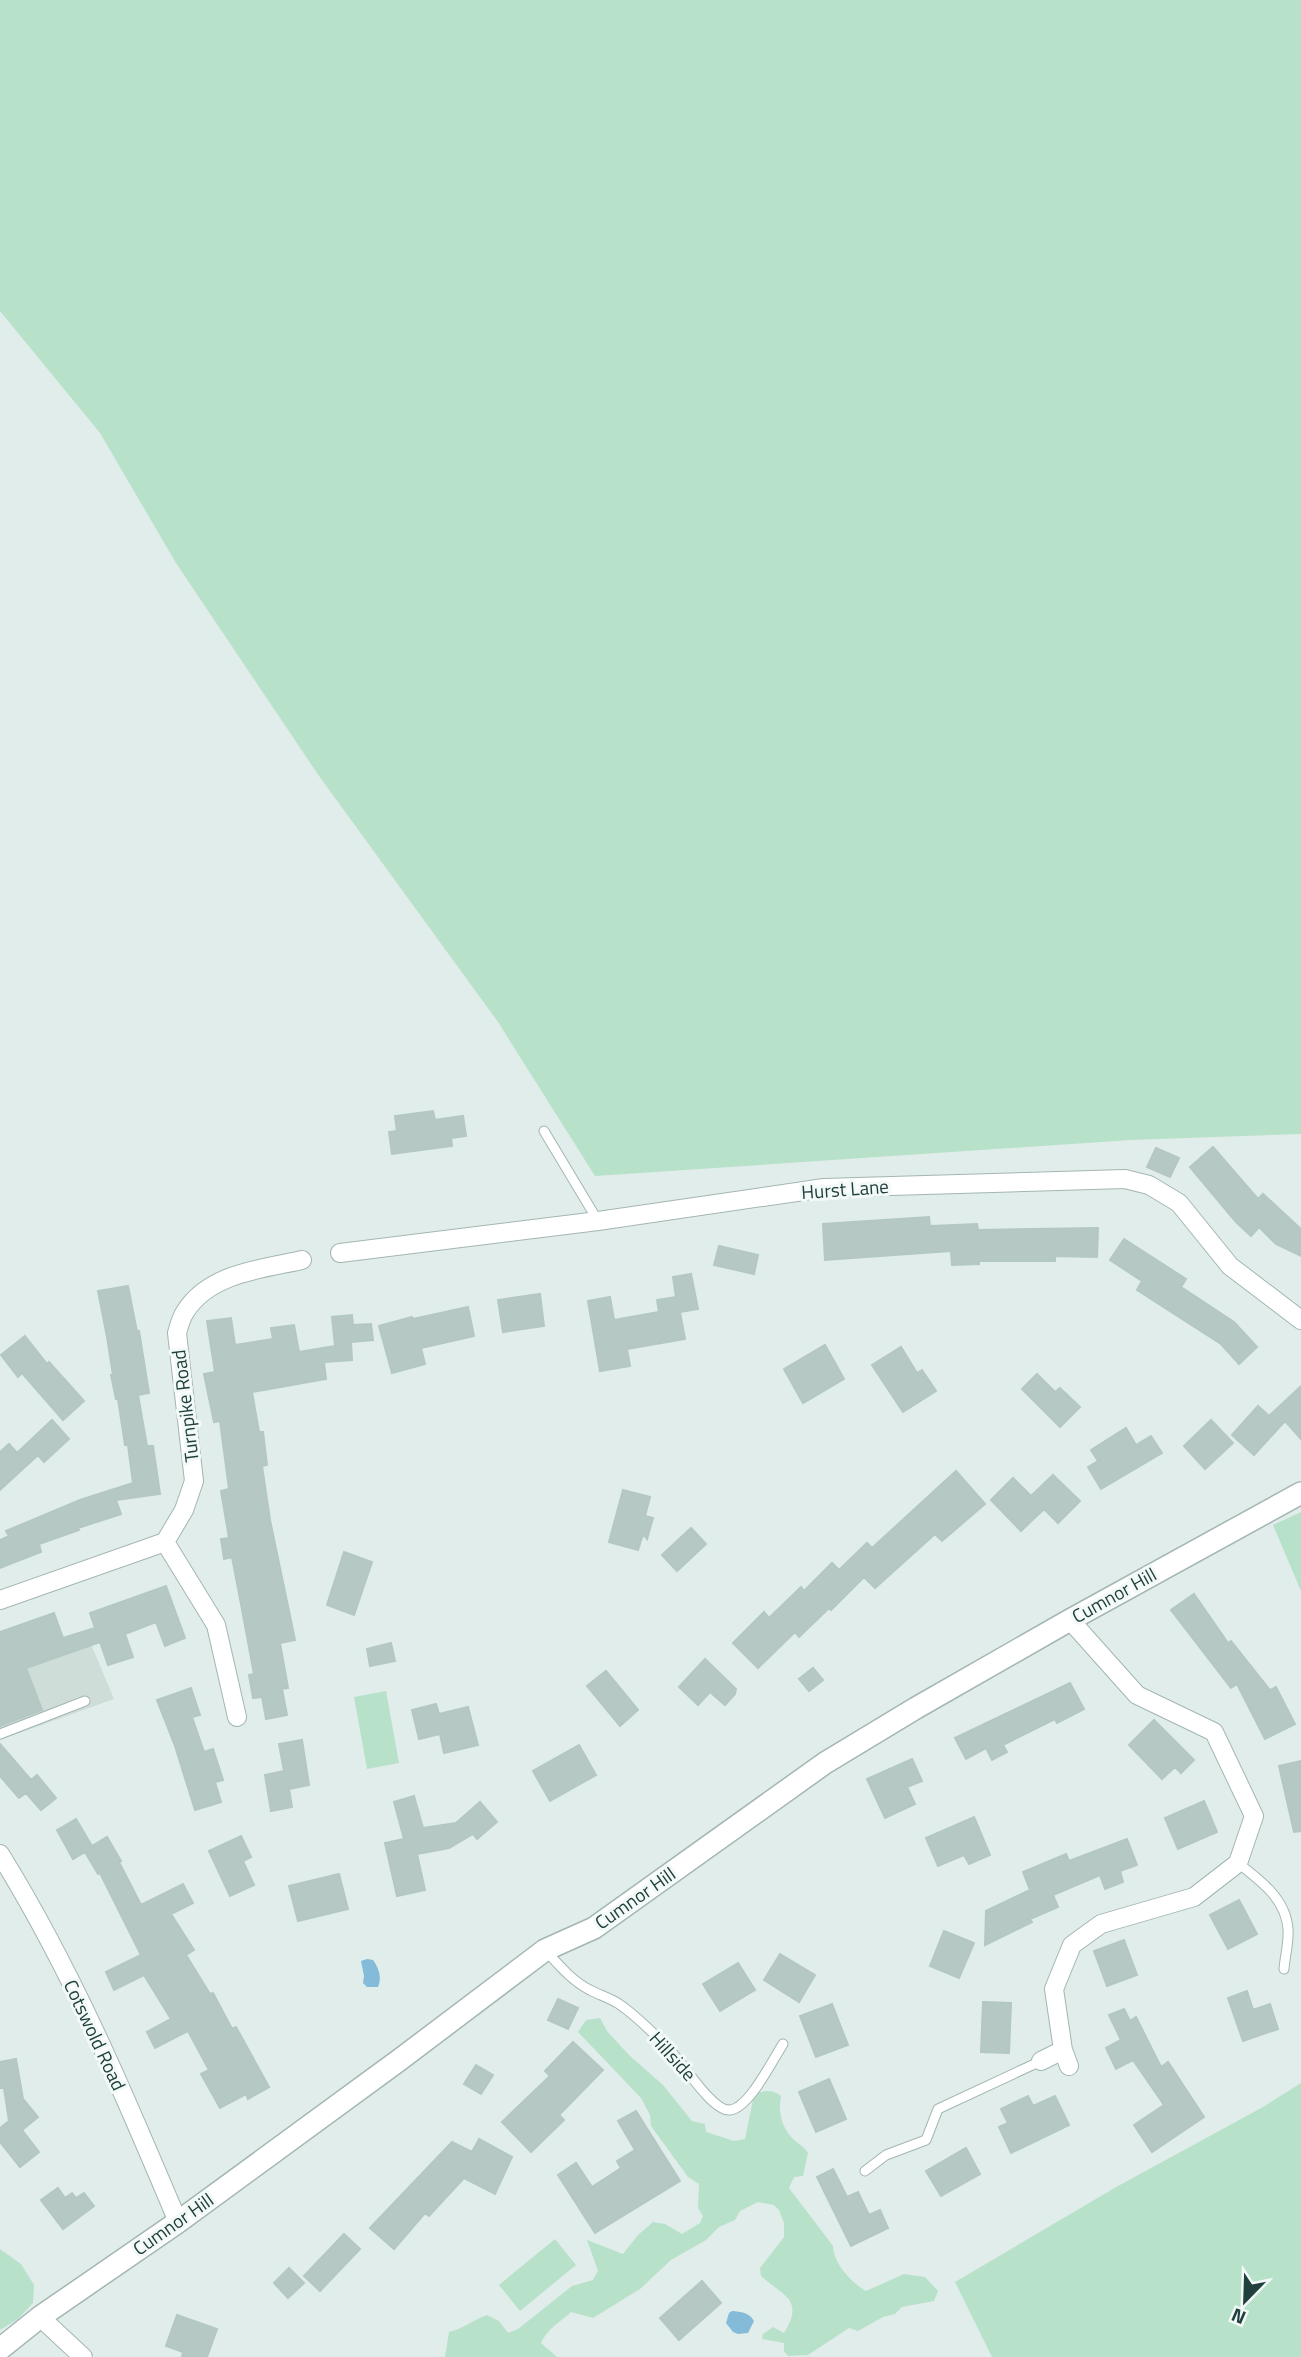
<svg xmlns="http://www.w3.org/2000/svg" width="1301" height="2357" font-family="'Titillium Web',sans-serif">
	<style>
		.built { fill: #cfddd9 }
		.green { fill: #b8e1ca }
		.water { fill: #84bbd8 }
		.building { fill: #b6c8c4; stroke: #b3c8c3; stroke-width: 2 }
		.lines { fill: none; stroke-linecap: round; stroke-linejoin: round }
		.service-casing { stroke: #a3b6b3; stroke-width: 11 }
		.minor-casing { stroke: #a3b6b3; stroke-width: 20 }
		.tertiary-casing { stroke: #a3b6b3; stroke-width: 24 }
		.service { stroke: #fff; stroke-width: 9 }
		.minor { stroke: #fff; stroke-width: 18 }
		.tertiary { stroke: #fff; stroke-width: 21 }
		.labels { text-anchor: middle; stroke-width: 6; stroke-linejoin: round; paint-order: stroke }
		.street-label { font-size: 19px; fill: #20403d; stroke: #f2f9f7 }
	</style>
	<rect width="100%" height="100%" fill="#e1edea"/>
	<path class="built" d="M91,1644l23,55 -114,41v-62z"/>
	<path class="green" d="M0,0h1301v1134l-170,6 -536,36 -97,-154 -179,-246 -143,-213 -76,-130 -100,-122z
		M1301,1512v79l-28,-66z
		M386,1691l13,72 -32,6 -13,-72z
		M600,2018l7,13 22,24 34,30 29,36 13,3 1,8 28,9 11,-2 9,-44c10,-5 18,-6 27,1 -3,15 0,30 11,42 6,6 12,8 16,15l-5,23 -9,1 -5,11 44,58c0,17 19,37 33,45l38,-17 21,3 13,14 -4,10 -32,6 -7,7 -12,3 -25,14 -9,-3 -41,27 -20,1 -4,-5v-8l-22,-4 1,-5 10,-7 11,6c21,-34 -1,-37 -23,-57l-1,-8 24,-31v-14l-5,-13 -5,-5 -16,-3 -18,9 -5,9 -16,7 -13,13 -35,20 -31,29 -47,29 -22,-6c-12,11 -23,16 -30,31l16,14h-112l4,-25c14,-3 24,-12 38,-17l12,6 9,12 10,-4 54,-43 21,-6 5,-9 -11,-31 36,14 15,-19 15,-13 12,2 17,10 18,-11 3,-7 -5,-8 1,-24 -11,-7 -37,-51 -1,-11 -9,-17 -63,-66 8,-12z
		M1301,2083v274h-309l-37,-75 163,-96 145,-79z
		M555,2239l21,26 -56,46 -21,-26z
		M0,2249l21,15 13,21 -1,18 -15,16 -18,11z"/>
	<path class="water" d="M367,1959l6,1c6,8 9,18 5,27h-11l-4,-4 1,-7 -3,-15z
		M732,2311c9,1 17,1 22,10l-6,12 -10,1 -5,-2 -7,-9 3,-10z"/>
	<path class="building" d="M433,1111l2,9 28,-4 3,20 -15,2 1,8 -60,8 -3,-22 8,-1 -2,-15z
		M1213,1147l45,52 5,-5 38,35v27l-25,-12 -17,-17 -8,9 -15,-14 -46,-55z
		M1156,1148l23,10 -9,19 -23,-10z
		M929,1217l1,9 47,-2 1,6 120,-2 -1,29 -42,-1v5h-76v3l-27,1 -1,-14 -126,9 -2,-36z
		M1124,1239l62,40 -5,8 53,35 23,25 -18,17 -18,-20 -84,-54 5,-9 -32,-21z
		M719,1246l39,9 -4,19 -40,-9z
		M691,1274l7,35 -18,3 5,27 -58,10 3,17 -30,5 -12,-70 22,-4 4,23 45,-8 -2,-12 19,-3 -3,-20z
		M128,1286l9,46 2,-1 10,62 -11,2 9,51h6l7,48 -44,6 5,14 -43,14 1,2 -40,14 2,8 -41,16v-28l9,-4 -3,-5 74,-31 53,-17 -5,-38h-3l-7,-46h-2l-5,-24h2l-6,-38 -9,-46z
		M540,1294l4,32 -41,6 -5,-32z
		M468,1307l6,29 -53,12 4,16 -33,9 -13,-47 33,-9 1,2z
		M352,1315l1,10 18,-1 2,16 -22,2 1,18 -28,2 2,17 -74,13 7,40h4l4,33 -5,1 8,54 25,120 -15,3 8,45 -6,1 5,26 -21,4 -4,-22 -9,1 -4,-23 5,-1 -13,-70 -9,-47 -8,2 -3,-20 8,-1 -8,-47 8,-2 -9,-68 -6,1 -10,-48 11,-2 -8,-51 24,-3 4,27 38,-6 -2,-11 23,-3 5,27 36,-6 -3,-29z
		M25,1336l22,28 2,-2 35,39 -21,19 -41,-47 -4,4 -17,-22z
		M825,1345l19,34 -41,24 -19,-34z
		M901,1347l16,26 5,-3 14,21 -33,21 -31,-47z
		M1037,1374l18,18 5,-4 20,19 -20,20 -38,-38z
		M1301,1386v53l-16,-18 -31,34 -22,-20 26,-29 11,10z
		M52,1420l17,19 -25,23 -6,-7 -38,35v-38l9,-8 8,9z
		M1211,1420l22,23 -28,26 -21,-23z
		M1126,1428l10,17 15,-9 11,17 -61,36 -13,-22 10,-6 -7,-11z
		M956,1471l29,33 -43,37 -7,-7 -60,54 -11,-11 -33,33 -2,-2 -30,29 -4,-5 -37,36 -25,-25 31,-31 5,6 32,-31 3,4 28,-28 7,7 28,-27 5,5z
		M1053,1475l27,26 -22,22 -14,-14 -23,22 -30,-31 22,-22 18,18z
		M623,1490l27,7 -5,19 8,2 -6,21 -4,-5 -5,16 -29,-8z
		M691,1528l15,16 -29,27 -15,-16z
		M344,1552l28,10 -18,53 -27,-10z
		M166,1586l19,52 -20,8 -9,-24 -31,12 8,23 -25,8 -8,-23 -74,26 16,42 -42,16v-94l54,-19 9,25 32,-10 -5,-15z
		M1194,1594l34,49 3,-2 39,49 6,-3 19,37 -30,15 -28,-55 -6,4 -60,-78z
		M391,1643l4,18 -25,5 -3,-17z
		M705,1659l31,30 -1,5 -10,11 -15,-13 -12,13 -19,-18z
		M813,1668l10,12 -14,11 -10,-12z
		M606,1671l32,39 -18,16 -33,-40z
		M1070,1683l14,26 -27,14 -2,-4 -52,26 4,7 -15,8 -6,-12 -20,11 -11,-21z
		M191,1688l9,27 -8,2 12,35 9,-3 10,31 -8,2 6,20 -26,8 -20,-64 -18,-46z
		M436,1704l3,10 29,-7 10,38 -34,8 -4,-19 -21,5 -7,-29z
		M1154,1720l40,40 -13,13 -6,-6 -13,12 -33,-34z
		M302,1740l7,45 -20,4 3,18 -21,4 -6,-36 19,-4 -5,-27z
		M0,1744l31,36 6,-5 19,23 -15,12 -15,-17 -7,5 -19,-22z
		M579,1745l17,30 -46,26 -17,-30z
		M912,1759l10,22 -15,6 8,17 -30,14 -18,-39z
		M1301,1761v70l-7,1 -15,-66z
		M414,1796l9,32 33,-5 24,-21 17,20 -20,17 -4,-5 -24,14 -32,6 8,36 -28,6 -12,-53 19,-4 -10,-37z
		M1204,1801l13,31 -39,17 -13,-31z
		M974,1817l16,38 -21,9 -5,-9 -26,11 -12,-28z
		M76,1819l16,27 15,-9 14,24 -2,1 22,43 42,-21 10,19 -22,11 23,36 -8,5 24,39 3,-1 19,36 4,-2 33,60 -21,12 -2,-5 -26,14 -19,-34 8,-4 -21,-39 -33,17 -8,-16 24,-13 -27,-44 -30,15 -8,-18 35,-17 -41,-82 -2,1 -13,-22 -12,7 -16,-29z
		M241,1836l10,21 -8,4 11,24 -24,11 -21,-45z
		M1127,1839l10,26 -17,6 3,11 -18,7 -5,-14 -47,20 5,12 -28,12 2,3 -47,23 1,-34 44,-21 -7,-18 43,-18 3,7z
		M339,1874l9,35 -50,12 -9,-35z
		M1239,1900l18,34 -29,15 -18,-34z
		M944,1931l30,12 -15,35 -29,-12z
		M1124,1940l13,35 -30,11 -13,-35z
		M780,1954l35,21 -16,27 -35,-22z
		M738,1963l17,27 -35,21 -17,-27z
		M1247,1991l6,19 17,-6 8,25 -35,12 -15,-43z
		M558,1999l20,9 -10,21 -20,-9z
		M983,2002l28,1 -2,50 -28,-1z
		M832,2004l16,41 -32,12 -16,-41z
		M1124,2009l6,12 6,-4 25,50 7,-5 36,55 -52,35 -18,-27 30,-20 -31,-45 -17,9 -10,-21 15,-8 -12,-25z
		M573,2042l30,28 -44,45 5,5 -33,32 -29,-30 48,-46 -5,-5z
		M16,2059l7,40 15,18 -16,13 17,22 -19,15 -20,-25v-14l9,-7 -5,-33h-4v-26z
		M476,2065l17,10 -12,19 -17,-10z
		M829,2079l17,40 -30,13 -17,-40z
		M1028,2096l5,10 22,-10 14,29 -58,28 -12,-26 9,-4 -7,-14z
		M636,2111l44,70 -85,52 -37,-58 18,-12 16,24 29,-19 -4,-7 18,-11 -17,-29z
		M479,2139l33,18 -17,37 -31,-16 -35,38 -4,-3 -31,36 -24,-21 82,-86 20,10z
		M966,2148l14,26 -39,22 -15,-25z
		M833,2169l14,28 11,-5 11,23 11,-5 8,18 -37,18 -34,-69z
		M58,2188l7,10 7,-5 4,5 8,-5 10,13 -31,23 -22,-29z
		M344,2234l16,15 -40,42 -16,-15z
		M289,2268l15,15 -16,15 -14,-15z
		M702,2281l19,22 -42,37 -19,-22z
		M177,2315l40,14 -10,28h-25l1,-5 -17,-6z"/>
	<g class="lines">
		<defs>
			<path id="service" d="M544,1131l54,90
				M0,1734l85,-33
				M1238,1863c22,17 48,36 50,66 1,13 -3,27 -4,40
				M545,1950c14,15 27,31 45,40 9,5 20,8 29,14 18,12 33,28 48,43 15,14 45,65 63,63 19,-2 42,-49 53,-66
				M865,2171l21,-16 40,-15 12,-31 103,-48"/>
			<path id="minor" d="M340,1253l258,-32 226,-33 301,-9 24,6 30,18 51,63 71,54
				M165,1542l51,83 21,92
				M0,1600l165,-58 19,-32 10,-29 -17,-148c2,-7 4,-15 8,-21 24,-39 77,-43 117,-52
				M0,1854c72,116 125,242 178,368
				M1041,2061l22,-11
				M1069,2066l-6,-16 -9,-61 18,-44 29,-21 93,-27 44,-34 16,-47 -40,-84 -77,-37 -67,-75
				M40,2317l43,40"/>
			<path id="tertiary" d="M0,2349l40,-32 138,-95 220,-161 147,-111 49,-22 231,-165 91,-55 154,-88 231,-127"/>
		</defs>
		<use href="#service" class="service-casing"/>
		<use href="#minor" class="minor-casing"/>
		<use href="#tertiary" class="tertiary-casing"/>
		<use href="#service" class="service"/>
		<use href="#minor" class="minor"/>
		<use href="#tertiary" class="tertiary"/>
	</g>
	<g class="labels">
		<g class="street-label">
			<text transform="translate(845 1189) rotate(-4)" y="7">Hurst Lane</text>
			<text transform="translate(185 1406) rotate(-97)" y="7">Turnpike Road</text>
			<text transform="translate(1114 1595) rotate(-29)" y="7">Cumnor Hill</text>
			<text transform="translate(635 1898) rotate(-35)" y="7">Cumnor Hill</text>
			<text transform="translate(95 2035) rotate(65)" y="7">Cotswold Road</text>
			<text transform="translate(673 2056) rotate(48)" y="7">Hillside</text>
			<text transform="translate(173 2224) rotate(-35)" y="7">Cumnor Hill</text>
		</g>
	</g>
	<g transform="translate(1245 2301) rotate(203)" stroke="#f2f9f7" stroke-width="5" paint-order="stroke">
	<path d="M0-5L12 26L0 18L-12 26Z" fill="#20403d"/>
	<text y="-10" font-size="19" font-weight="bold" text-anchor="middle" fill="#20403d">N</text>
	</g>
</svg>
